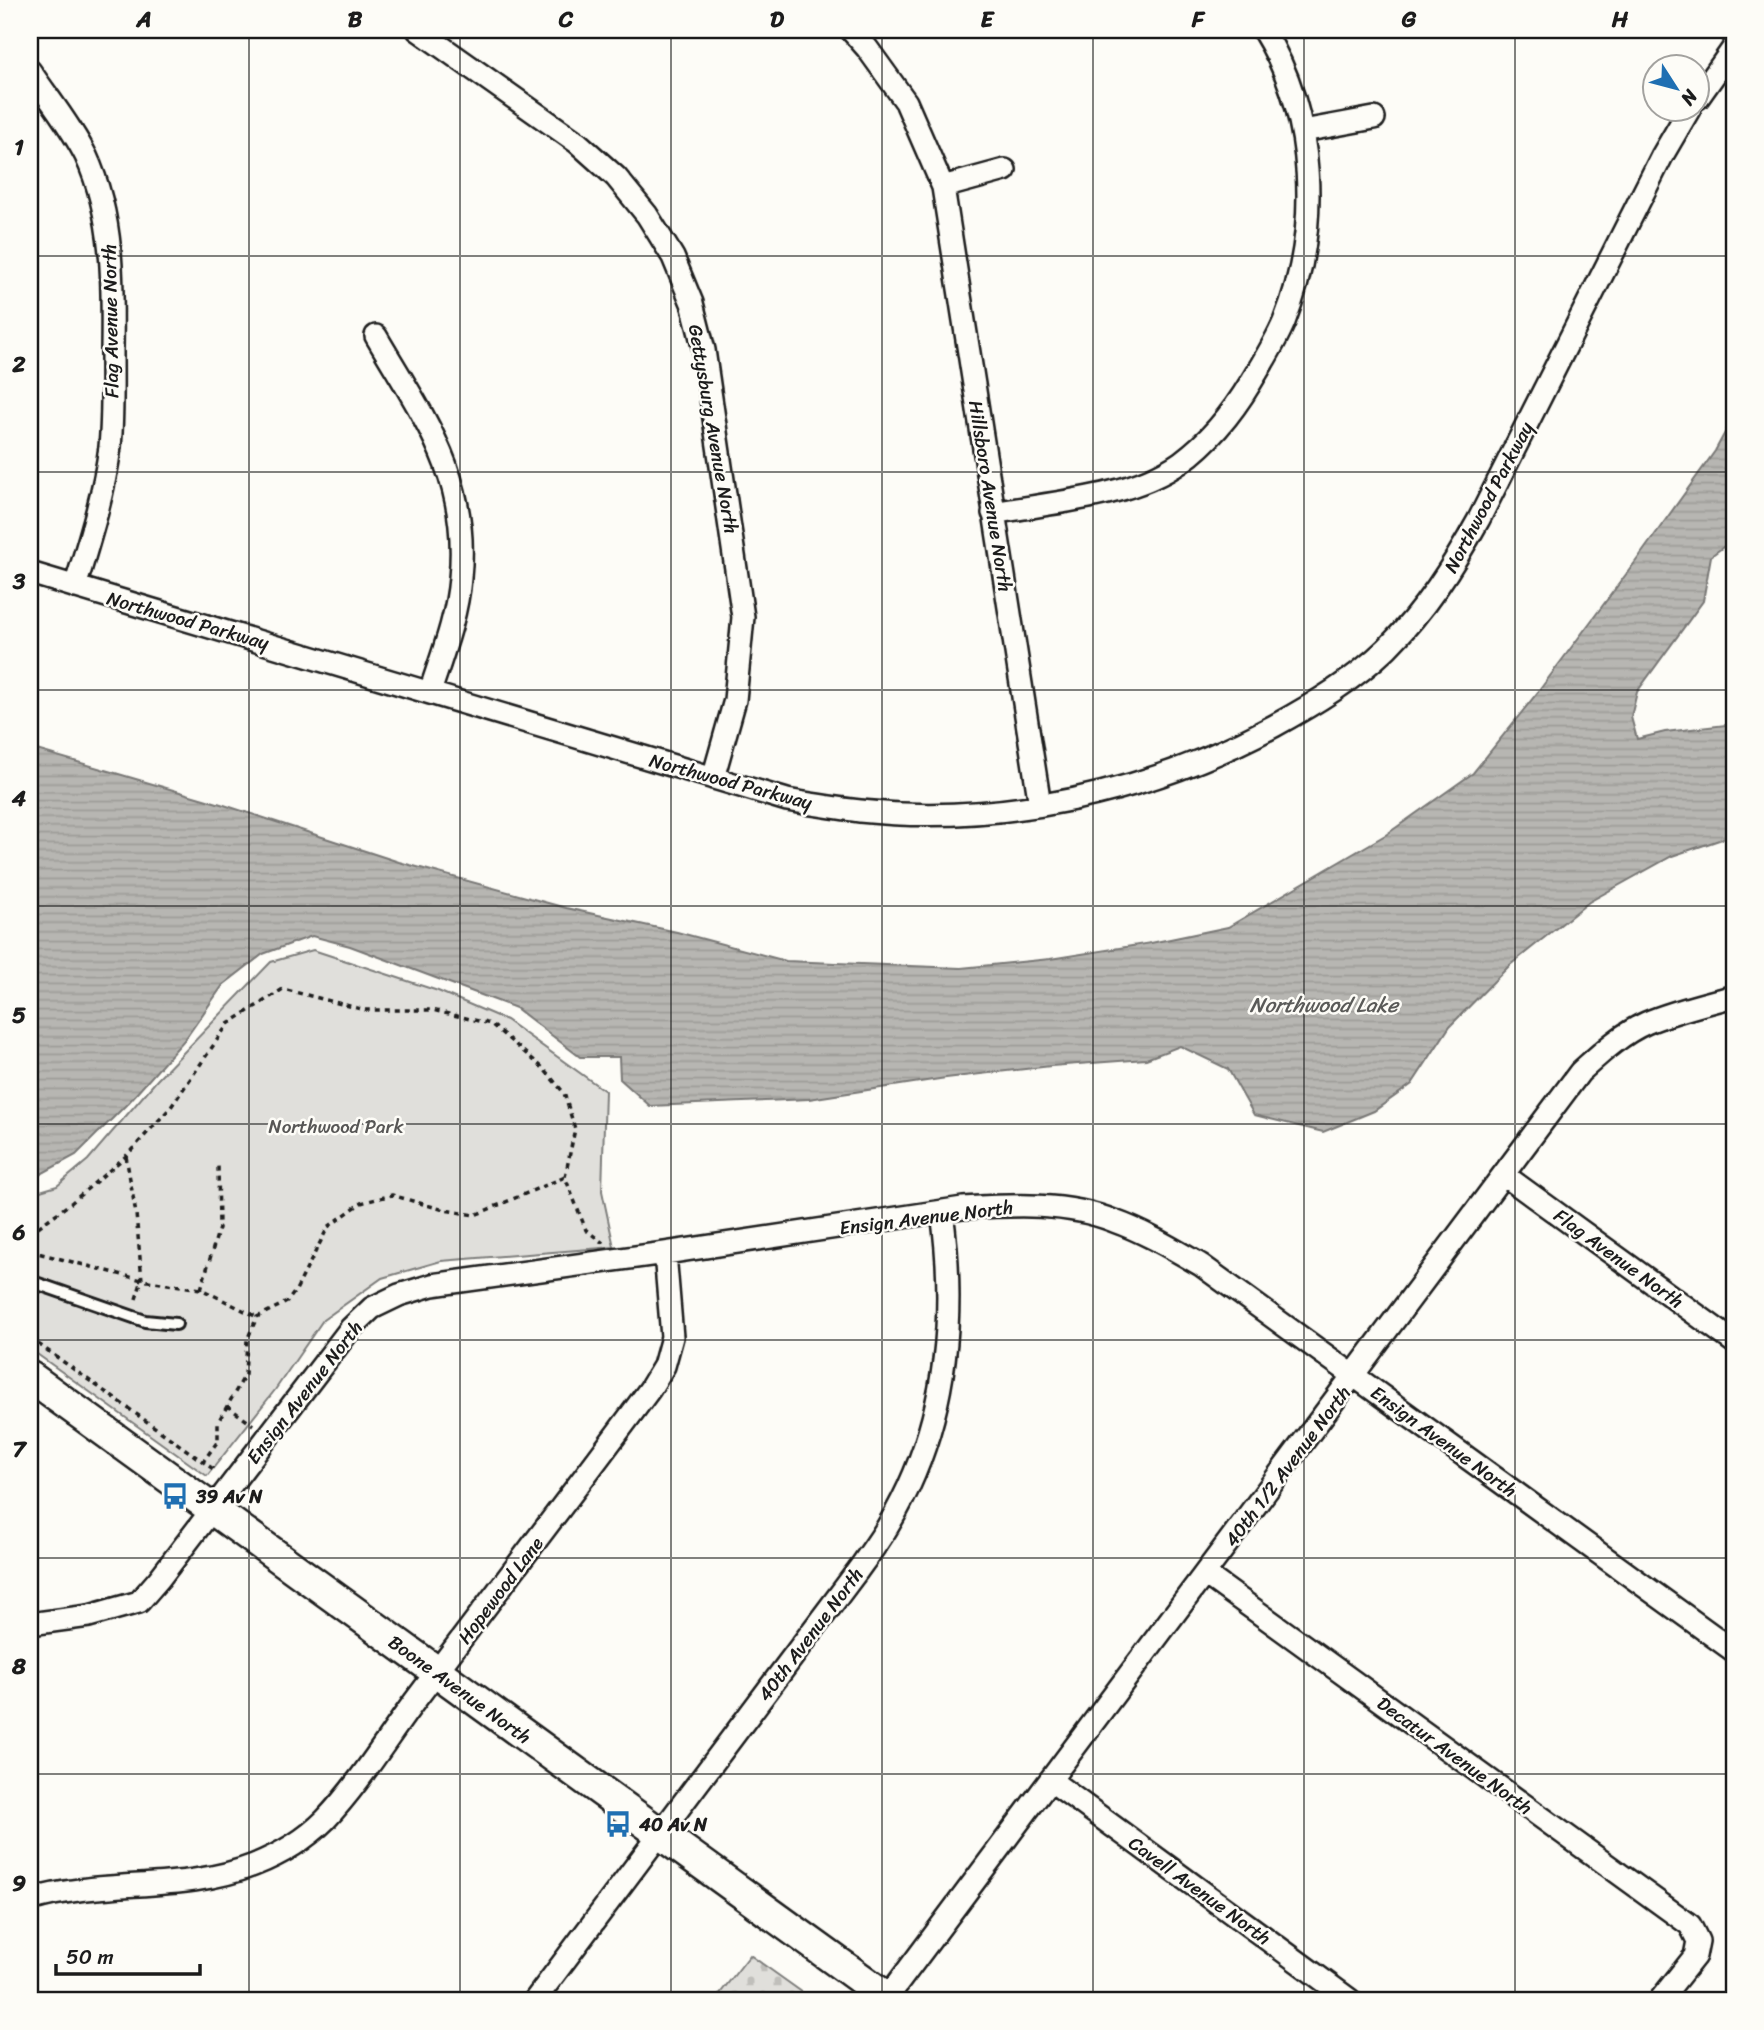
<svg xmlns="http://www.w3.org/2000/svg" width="1764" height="2030" font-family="Sriracha,sans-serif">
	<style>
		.cemetery { fill: url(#cemetery-stones); stroke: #7e7e7c; stroke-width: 2 }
		.park { fill: #e0dfdb; stroke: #7e7e7c; stroke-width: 2 }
		.water { fill: url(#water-rules); stroke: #797876; stroke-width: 2 }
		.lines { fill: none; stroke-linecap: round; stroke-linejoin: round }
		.lane-casing { stroke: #1c1c1c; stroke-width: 16 }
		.street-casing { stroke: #1c1c1c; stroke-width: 26 }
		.secondary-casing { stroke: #1c1c1c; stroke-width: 35 }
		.path { stroke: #1c1c1c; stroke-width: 3.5; stroke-dasharray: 5 5; stroke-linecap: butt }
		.lane { stroke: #fdfcf7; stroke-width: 10 }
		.street { stroke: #fdfcf7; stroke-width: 21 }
		.secondary { stroke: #fdfcf7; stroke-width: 30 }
		.grid { fill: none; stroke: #1c1c1c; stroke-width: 2; stroke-opacity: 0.55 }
		.labels { text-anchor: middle; stroke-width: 5; stroke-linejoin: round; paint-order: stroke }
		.street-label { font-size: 19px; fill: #1c1c1c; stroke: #fdfcf7 }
		.park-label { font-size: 19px; fill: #575655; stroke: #fdfcf7 }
		.poi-label { font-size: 19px; font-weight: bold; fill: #1c1c1c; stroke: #fdfcf7; text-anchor: start }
		.water-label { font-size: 21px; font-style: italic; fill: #5a5a58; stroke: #fdfcf7 }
		.neatline { fill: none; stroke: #1c1c1c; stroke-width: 2.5 }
		.grid-label { font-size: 23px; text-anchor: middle; font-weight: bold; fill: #1c1c1c }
	</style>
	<defs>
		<pattern id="cemetery-stones" width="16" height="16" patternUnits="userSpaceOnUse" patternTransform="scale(1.75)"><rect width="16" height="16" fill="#e0dfdb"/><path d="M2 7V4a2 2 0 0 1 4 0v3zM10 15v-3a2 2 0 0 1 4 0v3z" fill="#c0bfbb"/></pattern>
		<pattern id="water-rules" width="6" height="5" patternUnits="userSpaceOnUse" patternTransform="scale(1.75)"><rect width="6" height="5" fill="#b7b6b2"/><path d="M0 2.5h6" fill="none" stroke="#9d9c98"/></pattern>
	</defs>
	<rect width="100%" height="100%" fill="#fdfcf7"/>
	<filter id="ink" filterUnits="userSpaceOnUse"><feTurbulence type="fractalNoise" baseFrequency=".0143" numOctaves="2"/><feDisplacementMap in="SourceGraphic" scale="14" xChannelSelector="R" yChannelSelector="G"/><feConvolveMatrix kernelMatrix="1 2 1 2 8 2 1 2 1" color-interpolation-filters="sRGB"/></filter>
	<g filter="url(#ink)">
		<path class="cemetery" d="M750,1955l63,45h-98z"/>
		<path class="park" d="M313,950l125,41 68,29 99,71 -3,100 12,56 -173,14 -59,17 -59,42 -48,70 -68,86 -177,-127v-155l27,-8 31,-26 69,-80 114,-118z"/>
		<path class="water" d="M1734,416v123l-23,17 -8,45 -66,91 -6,25 6,22 28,-7 69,-8v111l-62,21 -83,46 -79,63 -60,61 -38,58 -38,27 -51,21 -69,-17 -26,-46 -48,-23 -34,13 -95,7 -105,12 -137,21 -159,7 -30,-27 -1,-22h-39l-64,-49 -166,-62 -38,-10 -49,18 -40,31 -37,53 -57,64 -53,53 -46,25v-432l191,56 178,58 167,46 111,24 109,29 175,7 89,-9 101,-16 77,-16 159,-93 86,-61 65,-81 98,-131 79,-110z"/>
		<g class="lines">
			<defs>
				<path id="lane" d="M30,1281l115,40 31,3"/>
				<path id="street" d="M418,30l160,113 38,34 31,38 26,42 19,46 12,47 39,267 -8,83 -22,78
					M851,30l16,18 39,54 37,85 97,618
					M30,71c19,28 41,55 56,85 28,61 27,129 26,194 0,32 1,65 -2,97 -6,47 -21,94 -35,140
					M1698,98l36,-51
					M1303,131l71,-13
					M943,187l62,-17
					M376,336c48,82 94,142 84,242 -3,39 -18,77 -30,114
					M993,513c61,-11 137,-15 188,-51 29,-21 52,-50 70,-80 12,-20 24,-39 33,-60 37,-93 32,-207 -21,-292
					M30,573l757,227c24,4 48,8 73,11 142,15 289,-18 414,-85 40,-22 80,-46 113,-78 38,-38 66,-82 92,-129l183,-363 28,-48
					M1504,1175l230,167
					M1205,1574l485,351 8,16 -3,15 -35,44
					M30,1624l59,-8 50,-14 20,-23 192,-251 21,-20 27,-13 33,-10 233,-32 298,-45c50,-3 104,-6 151,13 31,11 59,28 87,44l533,386
					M1050,1780l300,220
					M30,1900c73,-22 153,-7 224,-35 25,-10 52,-26 71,-45 35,-37 62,-82 92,-122 77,-103 156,-205 233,-309l14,-23 8,-29 -7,-84
					M887,1998l693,-926c20,-18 41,-38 66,-49 28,-12 59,-19 88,-27
					M535,2000l323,-430c10,-14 21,-29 30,-44 58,-97 69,-204 54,-314"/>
				<path id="secondary" d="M30,1377l860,623"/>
			</defs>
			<use href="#lane" class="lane-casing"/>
			<use href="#street" class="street-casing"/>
			<use href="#secondary" class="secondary-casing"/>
			<path class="path" d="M126,1156l10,58 6,66 -7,22
				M30,1233l41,-30 55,-47 45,-49 57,-83 55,-35 82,21h67l59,14 52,44 21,25 11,36 -10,48 21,53 17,13
				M30,1251l112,29 59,9 56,28
				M201,1289l18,-61 -1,-63
				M30,1338l186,133
				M227,1406l26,19
				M202,1463l16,-22v-19l27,-47 2,-35 10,-23 30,-15 9,-12 32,-63 33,-24 31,-8 52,15 31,5 90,-38"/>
			<use href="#lane" class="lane"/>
			<use href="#street" class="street"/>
			<use href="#secondary" class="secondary"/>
		</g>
	</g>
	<path class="grid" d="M249,30v1970M460,30v1970M671,30v1970M882,30v1970M1093,30v1970M1304,30v1970M1515,30v1970M30,256h1704M30,472h1704M30,690h1704M30,906h1704M30,1124h1704M30,1340h1704M30,1558h1704M30,1774h1704"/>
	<defs>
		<symbol id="bus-bare" viewBox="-9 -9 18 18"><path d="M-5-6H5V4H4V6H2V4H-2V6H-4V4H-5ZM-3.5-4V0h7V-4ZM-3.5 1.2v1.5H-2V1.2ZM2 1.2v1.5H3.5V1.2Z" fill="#1f6fb2" stroke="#fdfcf7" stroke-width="2.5" paint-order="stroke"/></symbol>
	</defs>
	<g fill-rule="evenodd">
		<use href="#bus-bare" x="156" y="1477" width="38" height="38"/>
		<use href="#bus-bare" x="599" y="1805" width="38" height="38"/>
	</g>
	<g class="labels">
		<g class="street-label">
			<text transform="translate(110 321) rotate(-91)" y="7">Flag Avenue North</text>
			<text transform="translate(714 429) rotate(80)" y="7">Gettysburg Avenue North</text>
			<text transform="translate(991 496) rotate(81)" y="7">Hillsboro Avenue North</text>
			<text transform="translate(1488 497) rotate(-62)" y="7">Northwood Parkway</text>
			<text transform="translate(188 620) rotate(16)" y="7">Northwood Parkway</text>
			<text transform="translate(731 781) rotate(15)" y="7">Northwood Parkway</text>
			<text transform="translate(926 1217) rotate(-7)" y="7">Ensign Avenue North</text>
			<text transform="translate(1619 1258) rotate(36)" y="7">Flag Avenue North</text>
			<text transform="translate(304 1392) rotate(-52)" y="7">Ensign Avenue North</text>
			<text transform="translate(1444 1441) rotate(36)" y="7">Ensign Avenue North</text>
			<text transform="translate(1287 1466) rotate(-53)" y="7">40th 1/2 Avenue North</text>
			<text transform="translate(500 1590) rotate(-53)" y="7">Hopewood Lane</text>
			<text transform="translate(810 1634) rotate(-53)" y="7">40th Avenue North</text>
			<text transform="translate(460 1689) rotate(36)" y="7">Boone Avenue North</text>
			<text transform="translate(1455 1755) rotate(36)" y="7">Decatur Avenue North</text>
			<text transform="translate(1200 1890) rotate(36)" y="7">Cavell Avenue North</text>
		</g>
		<g class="park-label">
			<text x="336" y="1133">Northwood Park</text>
		</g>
		<g class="poi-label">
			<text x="196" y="1503">39 Av N</text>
			<text x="639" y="1831">40 Av N</text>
		</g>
		<g class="water-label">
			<text x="1324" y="1012">Northwood Lake</text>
		</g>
	</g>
	<rect width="1764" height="2030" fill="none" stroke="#fdfcf7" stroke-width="77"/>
	<g transform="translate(1676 88) rotate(126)"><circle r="33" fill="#fdfcf7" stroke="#a3a29f" stroke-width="2"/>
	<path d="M0-5L12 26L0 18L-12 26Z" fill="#1f6fb2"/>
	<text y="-10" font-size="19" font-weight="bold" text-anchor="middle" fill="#1c1c1c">N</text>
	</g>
	<path d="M56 1964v10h144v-10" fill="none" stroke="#1c1c1c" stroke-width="3.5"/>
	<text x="66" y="1964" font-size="21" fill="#1c1c1c" stroke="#fdfcf7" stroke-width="5" paint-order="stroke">50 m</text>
	<rect x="38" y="38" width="1688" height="1954" class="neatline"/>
	<g class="grid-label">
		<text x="144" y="27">A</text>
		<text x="355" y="27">B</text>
		<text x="566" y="27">C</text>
		<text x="777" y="27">D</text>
		<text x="987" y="27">E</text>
		<text x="1198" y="27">F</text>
		<text x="1409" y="27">G</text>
		<text x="1620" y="27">H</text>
		<text x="19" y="155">1</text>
		<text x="19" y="372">2</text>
		<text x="19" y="589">3</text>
		<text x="19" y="806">4</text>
		<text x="19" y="1023">5</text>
		<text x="19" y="1240">6</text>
		<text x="19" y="1457">7</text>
		<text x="19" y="1674">8</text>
		<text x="19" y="1891">9</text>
	</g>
</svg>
